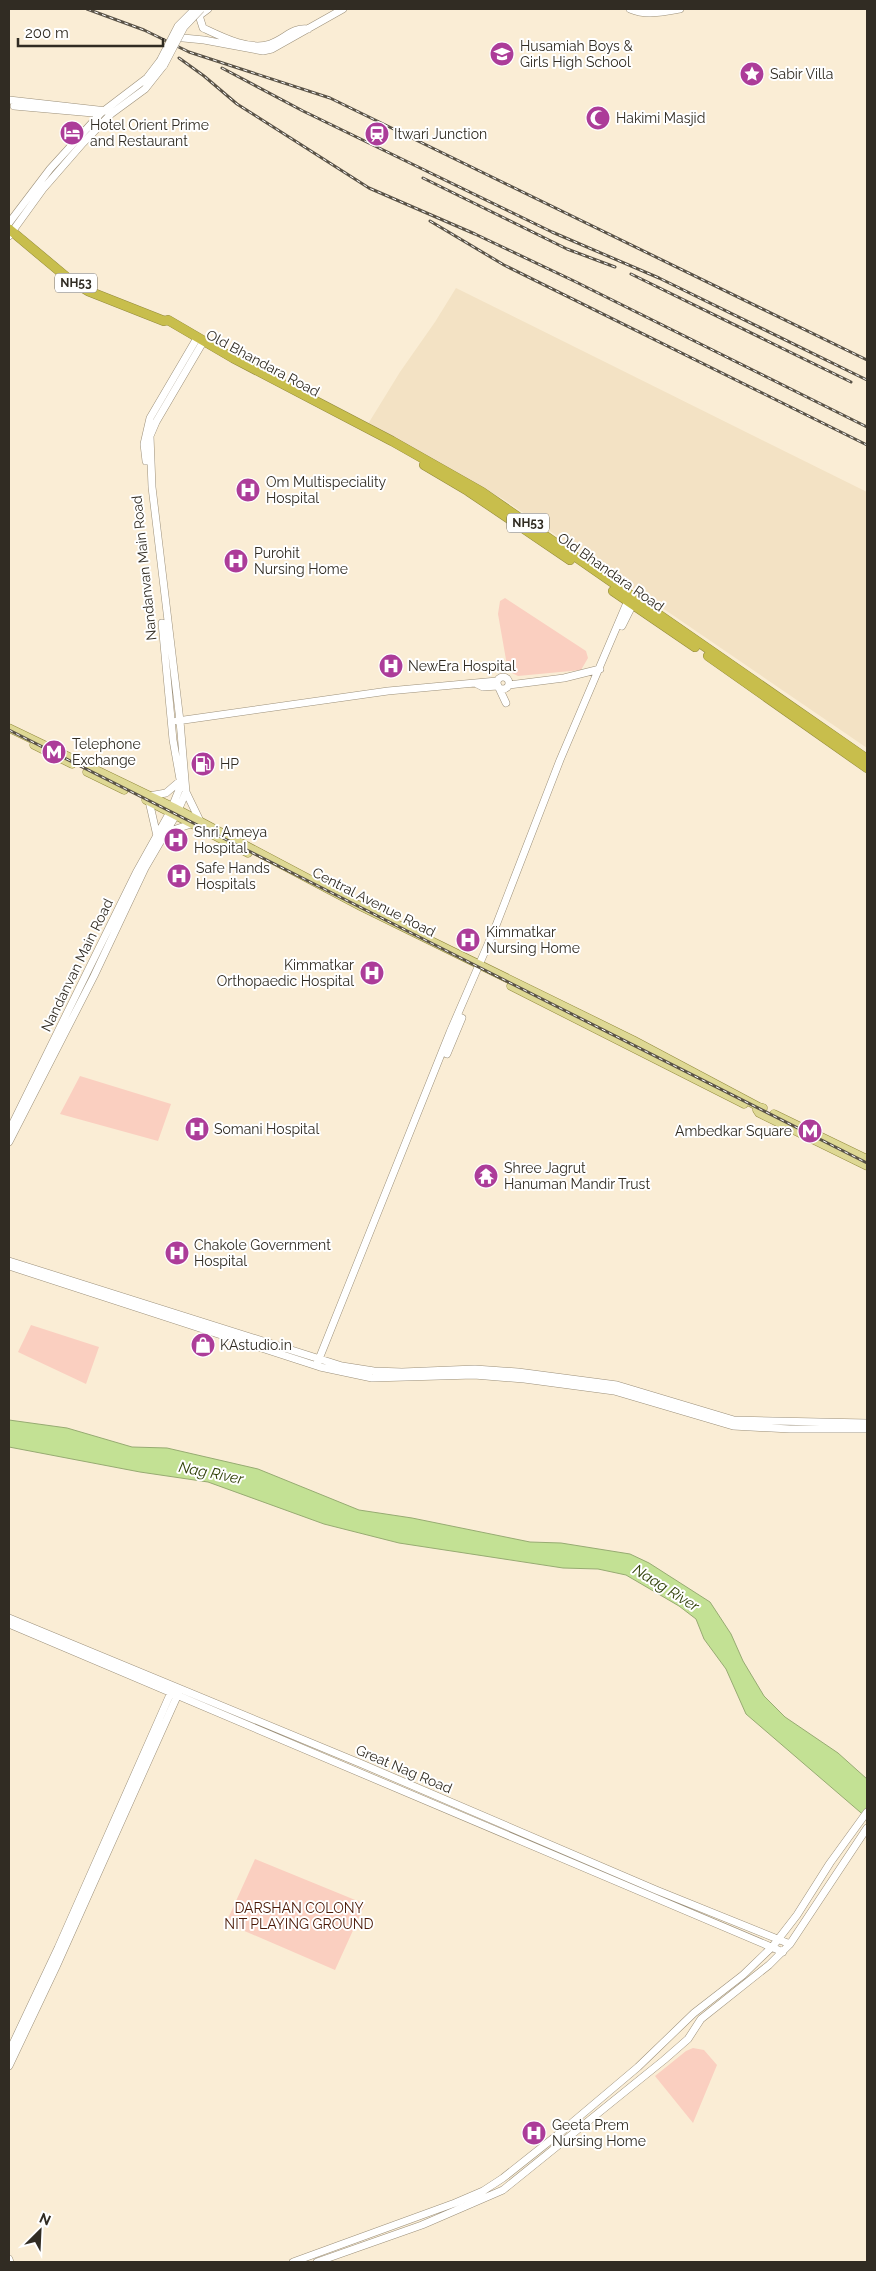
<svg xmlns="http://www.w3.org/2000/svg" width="876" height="2271" font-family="Raleway,sans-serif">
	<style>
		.built { fill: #f3e2c4 }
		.green { fill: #facfc0 }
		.water { fill: #c3e194; stroke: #97ab72 }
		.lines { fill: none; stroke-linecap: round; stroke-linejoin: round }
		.secondary-casing { stroke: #9c907a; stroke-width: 8 }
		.primary-casing { stroke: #938b3e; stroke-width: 9 }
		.highway-casing { stroke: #938b3e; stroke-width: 10 }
		.secondary { stroke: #fff; stroke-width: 7 }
		.primary { stroke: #ded894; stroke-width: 8 }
		.highway { stroke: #c8be4c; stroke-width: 9 }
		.rail-casing { stroke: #5a5347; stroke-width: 3 }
		.rail { stroke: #fff; stroke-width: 1; stroke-dasharray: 4; stroke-linecap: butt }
		.secondary-bridge-casing { stroke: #9c907a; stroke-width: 8; stroke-linecap: butt }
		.secondary-bridge { stroke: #fff; stroke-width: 7 }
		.labels { text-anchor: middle; stroke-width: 4; stroke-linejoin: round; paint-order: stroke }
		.shield { fill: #fff; stroke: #6f6b65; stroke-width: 1 }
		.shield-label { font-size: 12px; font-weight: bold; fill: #312c23 }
		.poi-label { font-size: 14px; fill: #312c23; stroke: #fff; text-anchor: start }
		.street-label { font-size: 14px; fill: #312c23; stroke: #fff }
		.park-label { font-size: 14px; fill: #491704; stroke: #fff }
		.water-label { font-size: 15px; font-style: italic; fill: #2e3f06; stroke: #fff }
	</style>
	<rect width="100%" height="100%" fill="#faedd5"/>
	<path class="built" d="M456,288l411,204v256l-364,-249 -135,-75 32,-52 35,-50z"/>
	<path class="green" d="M505,598l81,53 2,7 -7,12 -63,6 -10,-5 -10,-57 2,-13z
		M80,1076l91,28 -13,37 -98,-27z
		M31,1325l68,22 -13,37 -68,-32z
		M255,1859l110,45 -30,66 -109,-47z
		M693,2048l11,2 13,15 -24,58 -38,-47 31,-25z"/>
	<path class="water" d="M9,1420l58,8 65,19 35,1 91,21 101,41 53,8 118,24 31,1 69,11 19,9 61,39 21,32 12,27 21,35 21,21 53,36 29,26v39l-121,-104 -20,-45 -22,-30 -8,-20 -17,-13 -53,-31 -28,-6 -35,-1 -164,-25 -75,-19 -116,-42 -68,-10 -131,-25z"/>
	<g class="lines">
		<defs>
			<path id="secondary" d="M197,9l6,19c19,9 46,23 67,16 15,-5 22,-17 38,-15
				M630,9c16,7 33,3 50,0
				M200,15l8,-6
				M173,37l31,3 59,11 9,-2 71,-40
				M9,100l98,11
				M14,106l79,7
				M9,223l41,-54 51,-56 46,-35 13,-17
				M9,236l34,-47 40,-46 28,-29 34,-25 19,-24
				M146,461l-2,-17 6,-26 47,-80
				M622,626l13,-26
				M497 683a6 6 0 1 1 12 0a6 6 0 1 1-12 0Z
				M477,684l6,3 15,-1
				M509,685l55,-7 36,-9
				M499,688l7,15
				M177,721l211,-30 109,-10
				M186,792l15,31
				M149,796l17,-3 14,-12
				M149,801l8,35
				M167,832l24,-8
				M447,1054l15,-36
				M9,1131l127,-258 34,-61 11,-27 -8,-45 -11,-117
				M9,1142l85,-166 51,-108 31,-53 10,-23 -6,-71 -28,-234 -2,-51 6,-14 47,-80
				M9,1261l333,105 32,5 28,1 73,-3 43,3 99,13 117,35 133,3
				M9,1266l311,101 52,11 102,-3 50,4 90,12 119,35 57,3h77
				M317,1364l133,-332 45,-104 65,-168 69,-162
				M9,1618l353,146 294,126 134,54
				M9,1624l774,328
				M9,2052l49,-104 114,-258
				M9,2066l47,-99 123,-275
				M9,2259l1,3
				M293,2262l162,-59 28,-12 20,-13 58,-46 77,-65 56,-54 49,-38 30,-29 24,-31 33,-52 37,-51
				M317,2262l105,-37 81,-35 161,-130 24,-21 13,-20 68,-54 21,-21 77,-116"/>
			<path id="primary" d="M9,728l164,79 189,100 271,133 126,67
				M34,745l38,19
				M87,772l37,18
				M146,800l102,53
				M511,986l233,118
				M762,1113l1,-5 -4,-1 -2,3 2,3 108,53
				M774,1114l93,45"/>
			<path id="highway" d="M9,229l61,51 18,11 76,30 4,-1 65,38 159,83 90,51 385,267
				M424,465l44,26 102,69
				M613,591l82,56
				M708,656l159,112"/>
		</defs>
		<use href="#secondary" class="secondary-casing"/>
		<use href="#primary" class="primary-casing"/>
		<use href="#highway" class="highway-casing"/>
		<use href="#secondary" class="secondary"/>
		<use href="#primary" class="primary"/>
		<use href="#highway" class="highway"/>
		<defs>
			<path id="rail" d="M87,9l57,21 45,22 141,46 537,262
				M179,58l25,18 33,28 132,84 106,46 99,47 293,146
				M222,68l81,43 249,121 107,46 208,102
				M423,178l144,71 48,18
				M430,221l74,44 363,180
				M631,274l220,108
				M9,730l858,433"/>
		</defs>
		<use href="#rail" class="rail-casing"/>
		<use href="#rail" class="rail"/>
		<defs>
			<path id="secondary-bridge" d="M160,61l18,-35 17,-17
				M164,65l20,-38 17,-18"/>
		</defs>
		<use href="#secondary-bridge" class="secondary-bridge-casing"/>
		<use href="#secondary-bridge" class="secondary-bridge"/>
	</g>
	<defs>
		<symbol id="school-disc" viewBox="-11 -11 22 22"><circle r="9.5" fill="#ac3c99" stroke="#fff"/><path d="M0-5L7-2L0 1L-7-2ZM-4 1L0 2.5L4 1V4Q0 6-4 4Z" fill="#fff"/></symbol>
		<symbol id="sight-disc" viewBox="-11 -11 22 22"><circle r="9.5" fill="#ac3c99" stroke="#fff"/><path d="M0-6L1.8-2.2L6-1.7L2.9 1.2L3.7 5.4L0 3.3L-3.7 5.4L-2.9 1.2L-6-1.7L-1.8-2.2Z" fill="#fff"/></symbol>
		<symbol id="mosque-disc" viewBox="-11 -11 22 22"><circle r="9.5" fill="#ac3c99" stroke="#fff"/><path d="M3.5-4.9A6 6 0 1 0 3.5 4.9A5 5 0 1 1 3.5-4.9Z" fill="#fff"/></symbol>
		<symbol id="hotel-disc" viewBox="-11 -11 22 22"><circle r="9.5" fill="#ac3c99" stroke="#fff"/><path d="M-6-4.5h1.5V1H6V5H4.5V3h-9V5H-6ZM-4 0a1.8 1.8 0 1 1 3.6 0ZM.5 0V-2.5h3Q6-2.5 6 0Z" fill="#fff"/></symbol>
		<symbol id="station-disc" viewBox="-11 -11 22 22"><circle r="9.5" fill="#ac3c99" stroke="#fff"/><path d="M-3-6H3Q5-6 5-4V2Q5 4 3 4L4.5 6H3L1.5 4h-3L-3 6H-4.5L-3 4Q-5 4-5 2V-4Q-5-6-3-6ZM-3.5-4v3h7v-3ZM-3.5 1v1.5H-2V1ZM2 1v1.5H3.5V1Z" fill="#fff"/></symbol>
		<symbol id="hospital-disc" viewBox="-11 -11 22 22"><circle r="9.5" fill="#ac3c99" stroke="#fff"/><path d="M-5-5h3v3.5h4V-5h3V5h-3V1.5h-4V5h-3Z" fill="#fff"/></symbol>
		<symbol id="metro-disc" viewBox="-11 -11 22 22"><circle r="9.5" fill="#ac3c99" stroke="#fff"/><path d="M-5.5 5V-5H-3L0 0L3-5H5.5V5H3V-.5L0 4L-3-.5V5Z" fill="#fff"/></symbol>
		<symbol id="fuel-disc" viewBox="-11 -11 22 22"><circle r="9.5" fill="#ac3c99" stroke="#fff"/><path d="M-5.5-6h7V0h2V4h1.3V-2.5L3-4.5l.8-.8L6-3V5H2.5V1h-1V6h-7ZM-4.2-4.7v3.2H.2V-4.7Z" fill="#fff"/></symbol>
		<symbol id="temple-disc" viewBox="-11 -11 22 22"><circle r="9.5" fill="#ac3c99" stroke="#fff"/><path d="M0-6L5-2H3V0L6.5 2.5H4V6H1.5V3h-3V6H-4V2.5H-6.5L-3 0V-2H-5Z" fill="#fff"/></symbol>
		<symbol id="shop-disc" viewBox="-11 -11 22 22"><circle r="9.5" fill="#ac3c99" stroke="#fff"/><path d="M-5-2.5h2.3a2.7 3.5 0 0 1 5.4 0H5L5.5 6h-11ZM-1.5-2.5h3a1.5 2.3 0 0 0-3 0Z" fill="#fff"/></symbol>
	</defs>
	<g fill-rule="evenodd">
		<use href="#school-disc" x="488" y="40" width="28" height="28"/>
		<use href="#sight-disc" x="738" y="60" width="28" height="28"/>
		<use href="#mosque-disc" x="584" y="104" width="28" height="28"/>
		<use href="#hotel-disc" x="58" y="119" width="28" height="28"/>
		<use href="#station-disc" x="363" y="120" width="28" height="28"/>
		<use href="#hospital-disc" x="234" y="476" width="28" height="28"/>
		<use href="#hospital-disc" x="222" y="547" width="28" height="28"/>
		<use href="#hospital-disc" x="377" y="652" width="28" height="28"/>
		<use href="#metro-disc" x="40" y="738" width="28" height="28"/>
		<use href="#fuel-disc" x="189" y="750" width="28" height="28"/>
		<use href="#hospital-disc" x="162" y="826" width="28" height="28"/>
		<use href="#hospital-disc" x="165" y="862" width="28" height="28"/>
		<use href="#hospital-disc" x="454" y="926" width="28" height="28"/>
		<use href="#hospital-disc" x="358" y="959" width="28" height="28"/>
		<use href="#hospital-disc" x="183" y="1115" width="28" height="28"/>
		<use href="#metro-disc" x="796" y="1117" width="28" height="28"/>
		<use href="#temple-disc" x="472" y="1162" width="28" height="28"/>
		<use href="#hospital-disc" x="163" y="1239" width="28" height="28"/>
		<use href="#shop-disc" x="189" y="1331" width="28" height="28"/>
		<use href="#hospital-disc" x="520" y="2119" width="28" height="28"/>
	</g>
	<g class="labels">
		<g class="shield">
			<rect x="55" y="273.5" width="42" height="19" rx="4"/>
			<rect x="507" y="513.5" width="42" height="19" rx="4"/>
		</g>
		<g class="shield-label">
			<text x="76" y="287">NH53</text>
			<text x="528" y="527">NH53</text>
		</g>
		<g class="poi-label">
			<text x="520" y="51">Husamiah Boys &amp;<tspan x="520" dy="16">Girls High School</tspan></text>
			<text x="770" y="79">Sabir Villa</text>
			<text x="616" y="123">Hakimi Masjid</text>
			<text x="90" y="130">Hotel Orient Prime<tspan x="90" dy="16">and Restaurant</tspan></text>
			<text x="394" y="139">Itwari Junction</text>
			<text x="266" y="487">Om Multispeciality<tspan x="266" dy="16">Hospital</tspan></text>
			<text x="254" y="558">Purohit<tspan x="254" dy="16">Nursing Home</tspan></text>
			<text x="408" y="671">NewEra Hospital</text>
			<text x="72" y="749">Telephone<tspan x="72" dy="16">Exchange</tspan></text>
			<text x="220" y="769">HP</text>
			<text x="194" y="837">Shri Ameya<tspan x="194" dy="16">Hospital</tspan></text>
			<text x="196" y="873">Safe Hands<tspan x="196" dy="16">Hospitals</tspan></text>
			<text x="486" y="937">Kimmatkar<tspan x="486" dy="16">Nursing Home</tspan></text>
			<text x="354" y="970" text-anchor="end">Kimmatkar<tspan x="354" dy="16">Orthopaedic Hospital</tspan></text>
			<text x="214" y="1134">Somani Hospital</text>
			<text x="792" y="1136" text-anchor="end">Ambedkar Square</text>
			<text x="504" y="1173">Shree Jagrut<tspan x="504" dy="16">Hanuman Mandir Trust</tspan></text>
			<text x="194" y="1250">Chakole Government<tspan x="194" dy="16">Hospital</tspan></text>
			<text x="220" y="1350">KAstudio.in</text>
			<text x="552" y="2130">Geeta Prem<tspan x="552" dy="16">Nursing Home</tspan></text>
		</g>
		<g class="street-label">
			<text transform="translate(263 363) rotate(28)" y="5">Old Bhandara Road</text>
			<text transform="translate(144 568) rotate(-96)" y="5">Nandanvan Main Road</text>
			<text transform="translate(611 572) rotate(35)" y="5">Old Bhandara Road</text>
			<text transform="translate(374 902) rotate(27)" y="5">Central Avenue Road</text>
			<text transform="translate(77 965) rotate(-64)" y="5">Nandanvan Main Road</text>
			<text transform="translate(404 1769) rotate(23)" y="5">Great Nag Road</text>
		</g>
		<g class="park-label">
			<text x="299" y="1913">DARSHAN COLONY<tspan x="299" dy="16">NIT PLAYING GROUND</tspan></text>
		</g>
		<g class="water-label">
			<text transform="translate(211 1473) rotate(11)" y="5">Nag River</text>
			<text transform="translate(666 1588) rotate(32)" y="5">Naag River</text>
		</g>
	</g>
	<rect width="876" height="2271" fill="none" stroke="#312c23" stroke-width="20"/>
	<g transform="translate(40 2231) rotate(24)" stroke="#ffffff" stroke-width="4" paint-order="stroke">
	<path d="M0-4L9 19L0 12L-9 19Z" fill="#312c23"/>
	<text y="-8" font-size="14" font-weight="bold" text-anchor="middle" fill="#312c23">N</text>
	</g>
	<path d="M18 38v8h145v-8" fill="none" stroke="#312c23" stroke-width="2.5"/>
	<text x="25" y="38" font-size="15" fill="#312c23" stroke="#ffffff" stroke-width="4" paint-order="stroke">200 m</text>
</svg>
